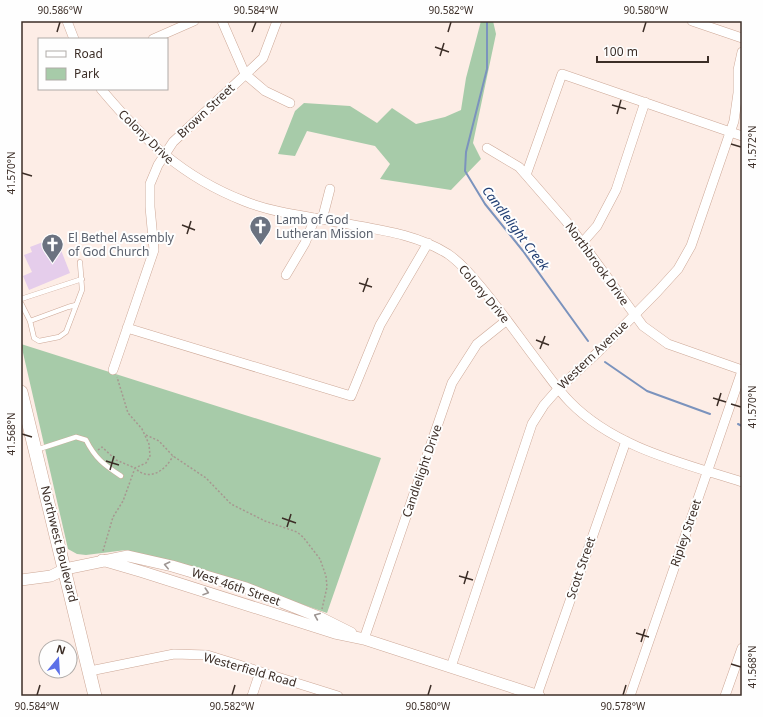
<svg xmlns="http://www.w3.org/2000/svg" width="763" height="717" font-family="'Noto Sans',sans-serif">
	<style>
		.green { fill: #a7cba9 }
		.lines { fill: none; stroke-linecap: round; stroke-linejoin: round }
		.stream { stroke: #7b93bd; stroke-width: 2 }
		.building { fill: #e5cdeb }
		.service-casing { stroke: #cda897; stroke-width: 5.5 }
		.minor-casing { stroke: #cda897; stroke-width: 10 }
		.tertiary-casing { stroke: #cda897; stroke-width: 12 }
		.secondary-casing { stroke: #cda897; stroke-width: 14 }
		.path { stroke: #a79790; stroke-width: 1.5; stroke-dasharray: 2 2; stroke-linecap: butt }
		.service { stroke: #fff; stroke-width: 4.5 }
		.minor { stroke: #fff; stroke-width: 9 }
		.tertiary { stroke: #fff; stroke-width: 11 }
		.secondary { stroke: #fff; stroke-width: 13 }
		.oneway { stroke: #9e9693 }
		.ticks { fill: none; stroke: #3c2e27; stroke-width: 1.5 }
		.labels { text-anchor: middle; stroke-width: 4; stroke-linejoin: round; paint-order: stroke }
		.street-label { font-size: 12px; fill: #3c2e27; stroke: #fefefe }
		.worship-label { font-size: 12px; fill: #5b616d; stroke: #fefefe; text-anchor: start }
		.water-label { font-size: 13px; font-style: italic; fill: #223f74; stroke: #fefefe }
		.neatline { fill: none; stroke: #3c2e27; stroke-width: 1.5 }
		.ticks-label { font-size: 10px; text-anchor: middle; fill: #3c2e27 }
	</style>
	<rect width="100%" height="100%" fill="#fdede6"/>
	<path class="green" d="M481,21h12l3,13 -23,109 8,16 -30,31 -71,-11 10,-15 -15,-18 -68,-15 -12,25 -17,-2 17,-43 9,-8 46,3 27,17 15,-15 24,16 29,-7 16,-7 5,-32z
		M21,344l360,114 -54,155 -121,-42 -80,-21 -40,5 -9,-1 -9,-5z"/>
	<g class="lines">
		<path class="stream" d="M487,21v48l-21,83 -1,19 20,33 38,47 65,90
			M605,362l42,29 63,23
			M738,424l4,2"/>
	</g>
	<path class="building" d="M43,242l4,8 12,-5 11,28 -41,17 -6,-14 9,-4 -8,-17 8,-3 -2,-5z"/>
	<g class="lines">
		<defs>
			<path id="service" d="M21,299l61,-20
				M21,303l9,18 4,17 5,3 20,-4 7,-5 16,-42 -2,-28
				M30,321l38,-14 8,-2
				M36,450l40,-13 10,3c9,18 18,25 35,36"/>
			<path id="minor" d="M67,21l7,18
				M222,21l23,53 20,17 25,12
				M692,21l50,17
				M153,39l41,-18
				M101,89c42,50 81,88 143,112 27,11 59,15 88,20 39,8 81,11 116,33 13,9 23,21 33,33 20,24 38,50 57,75 10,13 20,28 32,40 45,46 113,61 172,80
				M487,148l32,19 7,8 40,46 77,105 25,18 74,26
				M526,175l36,-101 180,62
				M322,220l8,-31
				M582,243l15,-17 19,-36 29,-88
				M286,275l19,-32 10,-25
				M127,328l224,68 29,-71 48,-82
				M113,370l41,-120 -4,-43v-23l8,-19 15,-23 90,-84 14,-37
				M364,639l88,-256 25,-39 30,-24
				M451,667l81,-243 12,-19 14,-16 40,-37 60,-61 20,-22 13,-23 43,-125 4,-28v-23l4,-18
				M90,671l84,-17 33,1 131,41
				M537,695l89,-254
				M252,696l8,-24
				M630,696l112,-325
				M725,696l17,-48"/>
			<path id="tertiary" d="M102,560l41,12 192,61 29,6 175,57
				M21,580l30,-4 14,-7 63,-13 44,10 74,22 73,29 32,16"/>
			<path id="secondary" d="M21,392l74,304"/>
		</defs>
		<use href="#service" class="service-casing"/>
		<use href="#minor" class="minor-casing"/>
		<use href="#tertiary" class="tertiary-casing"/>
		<use href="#secondary" class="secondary-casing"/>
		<path class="path" d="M146,435l13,6 14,15 33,22 25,26 34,17 32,11 6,5 17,22 6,17 1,11 -5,22
			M98,450l4,-3 14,13 19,8 11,-5 4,-7 -1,-12 -7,-15 -14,-16 -11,-36
			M103,551l10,-34 10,-16 12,-33c14,14 30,3 38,-12"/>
		<use href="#service" class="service"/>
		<use href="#minor" class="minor"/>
		<use href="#tertiary" class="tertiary"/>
		<use href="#secondary" class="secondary"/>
	</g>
	<defs><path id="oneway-chevron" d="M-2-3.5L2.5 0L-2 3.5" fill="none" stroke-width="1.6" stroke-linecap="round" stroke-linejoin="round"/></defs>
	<g class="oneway">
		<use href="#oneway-chevron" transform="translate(167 565) rotate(-167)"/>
		<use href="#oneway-chevron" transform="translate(206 592) rotate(18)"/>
		<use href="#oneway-chevron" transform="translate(317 616) rotate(-157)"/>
	</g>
	<path class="ticks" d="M57,32l3,-10M252,32l4,-10M448,32l3,-10M643,32l3,-10M435,47l14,5M440,56l4,-13M612,105l14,4M617,114l4,-14M731,144l10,3M22,173l10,3M182,225l13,5M187,234l4,-13M359,283l13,4M363,292l5,-14M536,340l13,5M540,349l5,-13M713,398l13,4M731,404l10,3M717,406l4,-13M22,434l10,3M106,461l13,4M110,470l4,-14M282,518l14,5M287,527l4,-13M459,576l14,4M464,584l4,-13M636,633l13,4M641,642l4,-13M731,664l10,3M37,695l3,-10M232,695l3,-10M428,695l3,-10M623,695l3,-10"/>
	<defs>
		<symbol id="church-pin" viewBox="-11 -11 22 30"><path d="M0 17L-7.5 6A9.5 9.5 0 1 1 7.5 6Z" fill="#6b7280" stroke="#fefefe"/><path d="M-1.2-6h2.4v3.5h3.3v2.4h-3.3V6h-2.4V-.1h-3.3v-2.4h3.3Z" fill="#fff"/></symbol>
	</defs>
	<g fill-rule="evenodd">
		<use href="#church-pin" x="248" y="214" width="25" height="34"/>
		<use href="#church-pin" x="40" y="232" width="25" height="34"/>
	</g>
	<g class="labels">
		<g class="street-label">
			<text transform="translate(206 111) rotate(-43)" y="4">Brown Street</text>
			<text transform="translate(146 137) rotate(44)" y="4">Colony Drive</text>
			<text transform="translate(597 264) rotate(54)" y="4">Northbrook Drive</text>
			<text transform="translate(484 294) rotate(50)" y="4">Colony Drive</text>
			<text transform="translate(593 355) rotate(-44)" y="4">Western Avenue</text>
			<text transform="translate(422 471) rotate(-71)" y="4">Candlelight Drive</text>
			<text transform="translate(686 533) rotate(-71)" y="4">Ripley Street</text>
			<text transform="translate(59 544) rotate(76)" y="4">Northwest Boulevard</text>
			<text transform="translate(581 568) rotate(-71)" y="4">Scott Street</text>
			<text transform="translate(236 587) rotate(19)" y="4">West 46th Street</text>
			<text transform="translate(250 670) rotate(16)" y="4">Westerfield Road</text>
		</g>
		<g class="worship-label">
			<text x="276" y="224">Lamb of God<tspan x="276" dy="14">Lutheran Mission</tspan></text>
			<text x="68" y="242">El Bethel Assembly<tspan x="68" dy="14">of God Church</tspan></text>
		</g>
		<g class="water-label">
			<text transform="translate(516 228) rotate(53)" y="5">Candlelight Creek</text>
		</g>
	</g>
	<rect width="763" height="717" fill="none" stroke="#fefefe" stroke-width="44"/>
	<rect x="38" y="38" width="130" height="52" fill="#fefefe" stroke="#b0aba8"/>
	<rect x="46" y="51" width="20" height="6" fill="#ffffff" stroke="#b0aba8"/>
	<text x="74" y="58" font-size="12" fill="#3c2e27">Road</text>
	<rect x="46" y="68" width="20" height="12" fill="#a7cba9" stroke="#b0aba8"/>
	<text x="74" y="78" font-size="12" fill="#3c2e27">Park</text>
	<g transform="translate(58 659) rotate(18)"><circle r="19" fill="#fefefe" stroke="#b0aba8"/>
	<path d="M0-3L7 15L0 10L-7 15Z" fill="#5d71e8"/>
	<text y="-6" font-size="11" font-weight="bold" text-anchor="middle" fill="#3c2e27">N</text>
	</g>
	<path d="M597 56v6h111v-6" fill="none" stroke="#3c2e27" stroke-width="2"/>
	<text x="603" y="56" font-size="12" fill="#3c2e27" stroke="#fefefe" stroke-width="3" paint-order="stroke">100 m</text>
	<rect x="22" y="22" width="719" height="673" class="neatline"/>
	<g class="ticks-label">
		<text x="60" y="14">90.586°W</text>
		<text x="256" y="14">90.584°W</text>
		<text x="451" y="14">90.582°W</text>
		<text x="646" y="14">90.580°W</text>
		<text transform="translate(752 147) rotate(-90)" y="4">41.572°N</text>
		<text transform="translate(11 173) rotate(-90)" y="4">41.570°N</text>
		<text transform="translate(752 407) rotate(-90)" y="4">41.570°N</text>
		<text transform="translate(11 434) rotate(-90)" y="4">41.568°N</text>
		<text transform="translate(752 667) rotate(-90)" y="4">41.568°N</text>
		<text x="37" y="710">90.584°W</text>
		<text x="232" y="710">90.582°W</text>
		<text x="428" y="710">90.580°W</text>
		<text x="623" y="710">90.578°W</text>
	</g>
</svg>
